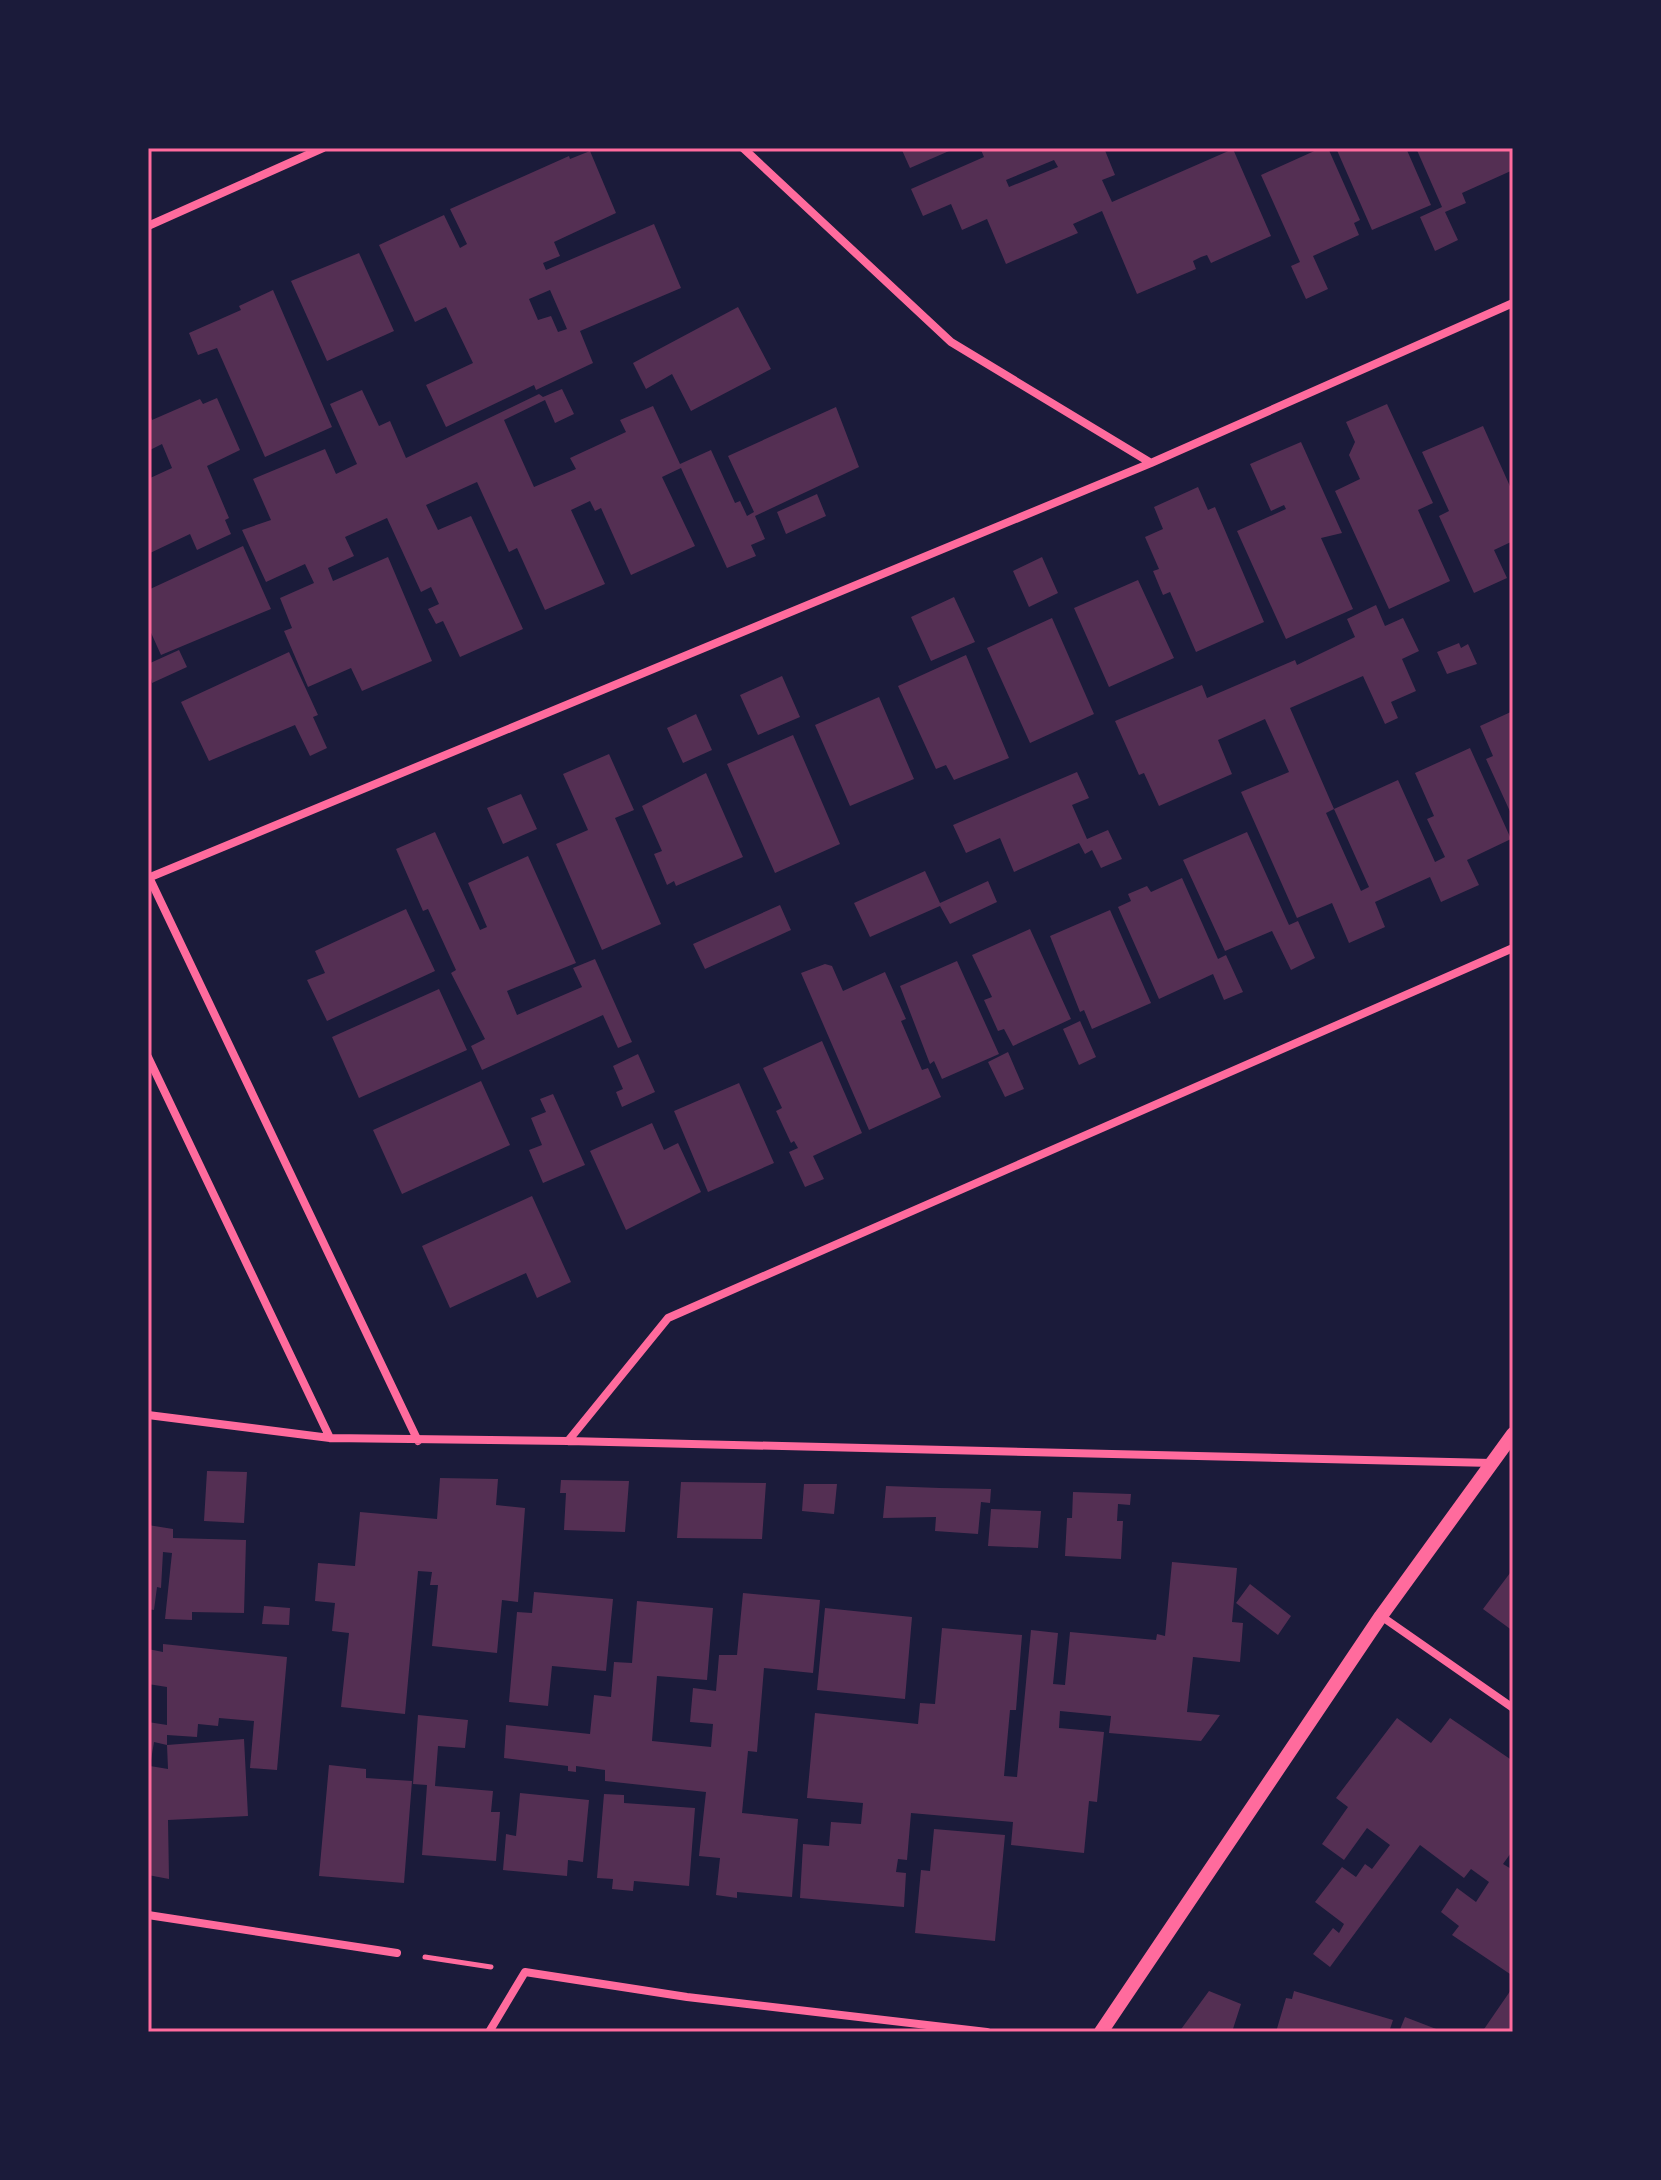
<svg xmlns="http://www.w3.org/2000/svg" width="1661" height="2180" font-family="Karla,sans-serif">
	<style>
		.building { fill: #542f53; fill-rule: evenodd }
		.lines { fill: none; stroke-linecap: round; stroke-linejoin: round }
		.path { stroke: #ff6b9d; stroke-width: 5 }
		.minor { stroke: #ff6b9d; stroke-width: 8 }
		.tertiary { stroke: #ff6b9d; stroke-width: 14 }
		.neatline { fill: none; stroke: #ff6b9d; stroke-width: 3 }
	</style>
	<rect width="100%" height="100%" fill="#1b1b3a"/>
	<path class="building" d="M901,148h55l-46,20z
		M986,148h118l11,27 -13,5 10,22 121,-53 38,87 -60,27 -4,-8 -6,2 -8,4 3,8 -59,25 -35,-83 -29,13 5,9 -72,31 -19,-45 -25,11 -11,-26 -28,12 -12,-27 73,-32 -3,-7zM1054,160l4,7 -49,20 -3,-7z
		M1321,148h7l32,72 -6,3 5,12 -46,21 15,33 -22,10 -15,-33 9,-4 -39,-87z
		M1336,148h70l25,57 -59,25z
		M1416,148h97v22l-51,23 4,10 -21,9 13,28 -23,11 -15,-34 22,-10z
		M590,151l26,62 -62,29 6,14 -17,7 3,7 108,-46 27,64 -101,43 13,32 -57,27 -2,-5 -88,42 -20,-42 47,-22 -27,-56 -31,15 -36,-77 65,-30 16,33 7,-4 -17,-35 119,-53 1,3zM550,290l17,39 -9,3 -7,-16 -13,4 -9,-21z
		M359,253l35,78 -67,30 -36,-80z
		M273,290l59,137 -67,30 -48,-109 -19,7 -9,-22 52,-23 -2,-4z
		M738,307l33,62 -80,42 -19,-37 -26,15 -13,-26z
		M562,389l12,25 -19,9 -10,-23 -41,20 30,67 42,-18 -6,-11 56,-26 -6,-12 33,-14 27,58 31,-14 24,53 5,-2 7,15 7,-4 -26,-56 108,-49 23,60 -104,49 10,23 -14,6 5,11 -29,12 -46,-100 -19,9 33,69 -64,29 -30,-67 -6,3 -5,-10 -19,9 34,74 -60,26 -28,-62 -8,4 -32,-70 -51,23 12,25 33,-14 52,113 -63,28 -17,-36 -7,3 -8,-15 11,-5 -8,-17 -10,5 -34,-74 -42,19 9,19 -26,12 5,13 55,-24 44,104 -70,30 -11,-23 -43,19 -24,-56 8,-3 -12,-30 34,-15 -9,-19 -39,18 -24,-52 29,-10 -18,-41 72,-30 11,25 21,-10 -27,-60 32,-14 17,36 11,-5 16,37 133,-64 4,3z
		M217,398l23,52 -33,16 22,52 -4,2 6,14 -34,16 -7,-16 -42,20v-75l24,-11 -10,-24 -14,7v-41l4,10 48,-21 3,5z
		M1387,404l46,99 -15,7 32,71 -61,28 -54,-118 25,-12 -11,-24 6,-13 -9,-20z
		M1483,426l30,67v48l-19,9 13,28 -33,15 -35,-77 10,-5 -27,-59z
		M1301,442l41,91 -21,5 32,71 -67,30 -49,-108 49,-22 -2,-4 -13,6 -21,-47z
		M1198,487l10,23 7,-3 49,115 -68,30 -26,-60 -7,3 -10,-24 6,-2 -14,-32 18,-8 -9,-22z
		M817,494l9,22 -40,18 -9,-22z
		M243,546l28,63 -110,46 -13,-29v-36z
		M1042,557l16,36 -29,14 -16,-36z
		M1138,580l36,78 -65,29 -35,-79z
		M954,597l21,45 -44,19 -20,-44z
		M1376,605l9,21 18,-8 16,33 -17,8 14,32 -25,11 7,16 -13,6 -22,-48 -73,32 44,101 -8,4 35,78 8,-4 -35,-78 64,-29 37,82 10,-5 -18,-38 7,-3 -19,-43 55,-25 41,91 -44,21 12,25 -18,8 -20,9 -11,-25 -55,25 10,25 -36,16 -17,-40 -35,15 -56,-126 48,-20 -24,-53 -47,21 14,34 -73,32 -15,-33 -5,2 -24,-54 87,-36 5,13 88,-38 2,5 58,-28 -8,-18z
		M1052,618l42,96 -64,29 -43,-95z
		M1459,643l2,5 7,-4 9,20 -30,10 -10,-22z
		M179,650l8,17 -35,16 -4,-19z
		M289,652l29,63 -5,2 14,31 -17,8 -15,-31 -86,36 -28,-59z
		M966,655l43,103 -55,22 -8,-15 -10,4 -38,-83z
		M782,676l18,41 -42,18 -18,-40z
		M879,697l35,82 -64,27 -35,-81z
		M1513,711v107l-27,-59 7,-3 -13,-30z
		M696,714l16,36 -29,13 -16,-35z
		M793,735l47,109 -65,29 -48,-109z
		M609,754l25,56 -19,8 46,106 -59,26 -46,-106 32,-14 -25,-56z
		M1077,772l12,26 -17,7 15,34 21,-9 14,29 -21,9 -9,-18 -7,4 -6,-11 -65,29 -14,-34 -34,15 -13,-28z
		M706,773l37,84 -67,29 -2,-5 -7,4 -13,-31 8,-3 -20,-45z
		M521,794l16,35 -34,15 -16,-36z
		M435,832l45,98 7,-3 -19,-44 60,-27 48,107 -69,28 10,24 65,-28 -9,-19 22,-9 37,83 -14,6 -15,-33 -121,55 -11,-24 14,-7 -34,-66 5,-3 -28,-61 -5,2 -27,-62z
		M1247,832l42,93 9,-4 17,37 -24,12 -19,-39 -47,20 -42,-91z
		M925,871l15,32 48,-22 9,21 -47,22 -10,-18 -70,31 -16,-34z
		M1182,878l36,81 8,-4 17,37 -19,8 -11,-26 -54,25 -41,-92 13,-6 -3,-7 19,-8 4,6z
		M780,905l11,25 -86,39 -12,-25z
		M406,909l29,62 -108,50 -20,-41 18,-7 -10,-22z
		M1110,910l41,93 -59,26 -8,-19 -4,2 -30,-76z
		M1030,929l41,90 -58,27 -9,-17 -6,2 -14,-31 8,-3 -20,-42z
		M957,961l42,93 -57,25 -8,-18 -4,3 -30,-78z
		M825,964l7,2 11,25 42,-19 21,47 -5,2 21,49 6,-2 13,29 -72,33 -68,-157z
		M439,989l28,61 -108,48 -27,-61z
		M1080,1021l16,36 -17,8 -16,-36z
		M822,1041l40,92 -49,23 11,23 -19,8 -16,-35 9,-4 -4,-7 -3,2 -15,-32 6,-3 -19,-40z
		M1008,1052l16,37 -19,8 -17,-35z
		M638,1054l17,38 -33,15 -6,-15 7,-3 -10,-23z
		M481,1081l29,64 -108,49 -29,-64z
		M739,1083l35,80 -66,29 -34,-81z
		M553,1094l32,71 -42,18 -14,-33 13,-5 -11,-27 15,-6 -6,-13z
		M652,1123l12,27 14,-7 23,49 -75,38 -36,-79z
		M532,1196l39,86 -34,16 -11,-25 -76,35 -28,-62z
		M207,1471l40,1 -3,51 -40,-2z
		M440,1478l58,1 -2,26 29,3 -7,94 -16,-2 -5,53 -65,-7 6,-61h-8l2,-13 -14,-1 -13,143 -64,-7 8,-74 -17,-2 3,-28 -20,-2 3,-38 37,3 5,-54 77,7z
		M561,1480l68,1 -4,51 -61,-2 2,-37h-6z
		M681,1482l85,1 -4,56 -85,-1z
		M804,1484h33l-3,30 -32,-3z
		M886,1486l54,2 51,1 -1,14 -9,-1 -3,32 -43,-3 1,-14 -53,1z
		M1073,1492l58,2 -1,11 -12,-1 -1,17h6l-2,38 -56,-3 2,-38h5z
		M991,1509l50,2 -3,37 -50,-2z
		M148,1525l25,4v9l73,2 -2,73 -52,-1v8l-27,-1 7,-66 -9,-1 -2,36 -4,-1 -3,23 -6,-1z
		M1172,1562l65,6 -5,54 11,1 -3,39 -47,-5 -6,55 33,3 -19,26 -92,-8 2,-17 -51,-5 -1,17 45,4 -7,70 -8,-1 -5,52 -73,-8 2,-23 -102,-9 -4,47 -9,-1 -2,13 10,1 -2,34 -104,-9 3,-54 26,2 2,-24 30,2 2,-21 -56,-5 8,-85 103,11 2,-21 15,1 7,-76 80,7 -6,75h-6l-6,66 13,1 14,-147 27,3 -5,51 12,1 5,-53 86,8 1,-6 8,2z
		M1513,1569v62l-30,-22z
		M1250,1584l41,32 -13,19 -42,-32z
		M534,1592l79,7 -7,72 -54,-5 -4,40 -39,-4 8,-90 15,1z
		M743,1593l77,7 -7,73 -49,-5 -7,84 -9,-1 -6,62 56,6 -6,78 -55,-5v6l-21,-3 4,-37 -21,-2 7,-64 -101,-11v-11l-29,-4v6l-8,-1v-5l-64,-8 2,-33 84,9 4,-39 17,2 3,-35 18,1 5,-62 76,7 -6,72 -50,-4 -5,65 59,6 2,-23 -23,-2 3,-34 23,3 3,-36h18z
		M264,1606l26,2 -1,17 -27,-1z
		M825,1608l87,9 -7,82 -88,-9z
		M163,1644l124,13 -10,113 -27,-2 4,-47 -35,-3 -1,8 -20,-2 -1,13 -30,-2v10l-13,-3 -4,24 18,3 -1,-24 77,-6 4,77 -80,4 1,59 -21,-4v-153l19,3v-38l-19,-3v-35l15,3z
		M418,1715l50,5 -3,28 -27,-2 -3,40 58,5 -2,21h9l-4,49 -74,-6 5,-70 -14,-1z
		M1397,1718l34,25 19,-25 63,43v89l-10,14 10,6v106l-61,-41 7,-9 -18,-14 16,-24 19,14 13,-20 -18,-13 -7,9 -44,-33 -90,122 -17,-13 20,-26 6,5 5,-9 -29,-22 27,-35 14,10 9,-13 7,5 18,-24 -23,-17 -23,32 -22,-16 26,-37 -12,-9z
		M329,1765l37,4v9l46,3 -8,102 -85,-7z
		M520,1793l69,7 -6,62 -15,-2 -1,16 -64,-6 3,-36 10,2z
		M604,1794l20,1v8l71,5 -6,78 -55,-5 -1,10 -21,-2 1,-10 -16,-1z
		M934,1829l71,6 -10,106 -80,-8 6,-63 9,1z
		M1513,1987v45h-31z
		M1209,1991l32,13 -9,28h-53z
		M1294,1991l99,29 -4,12h-113l10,-34 6,1z
		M1405,2017l39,15h-45z"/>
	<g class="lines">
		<path class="path" d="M425,1957l66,10"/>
		<path class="minor" d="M743,148l208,194 200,121
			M148,226l175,-78
			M148,875l270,566
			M148,878l1003,-415 362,-160
			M148,1057l182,381
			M148,1415l182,23 238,3 924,22
			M568,1441l100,-123 845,-370
			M1381,1616l132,92
			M148,1915l249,38
			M489,2032l36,-60 162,25 300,35"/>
		<path class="tertiary" d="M1101,2032l280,-416 132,-182"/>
	</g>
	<rect width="1661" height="2180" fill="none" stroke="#1b1b3a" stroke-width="300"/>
	<rect x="150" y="150" width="1361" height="1880" class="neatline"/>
</svg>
